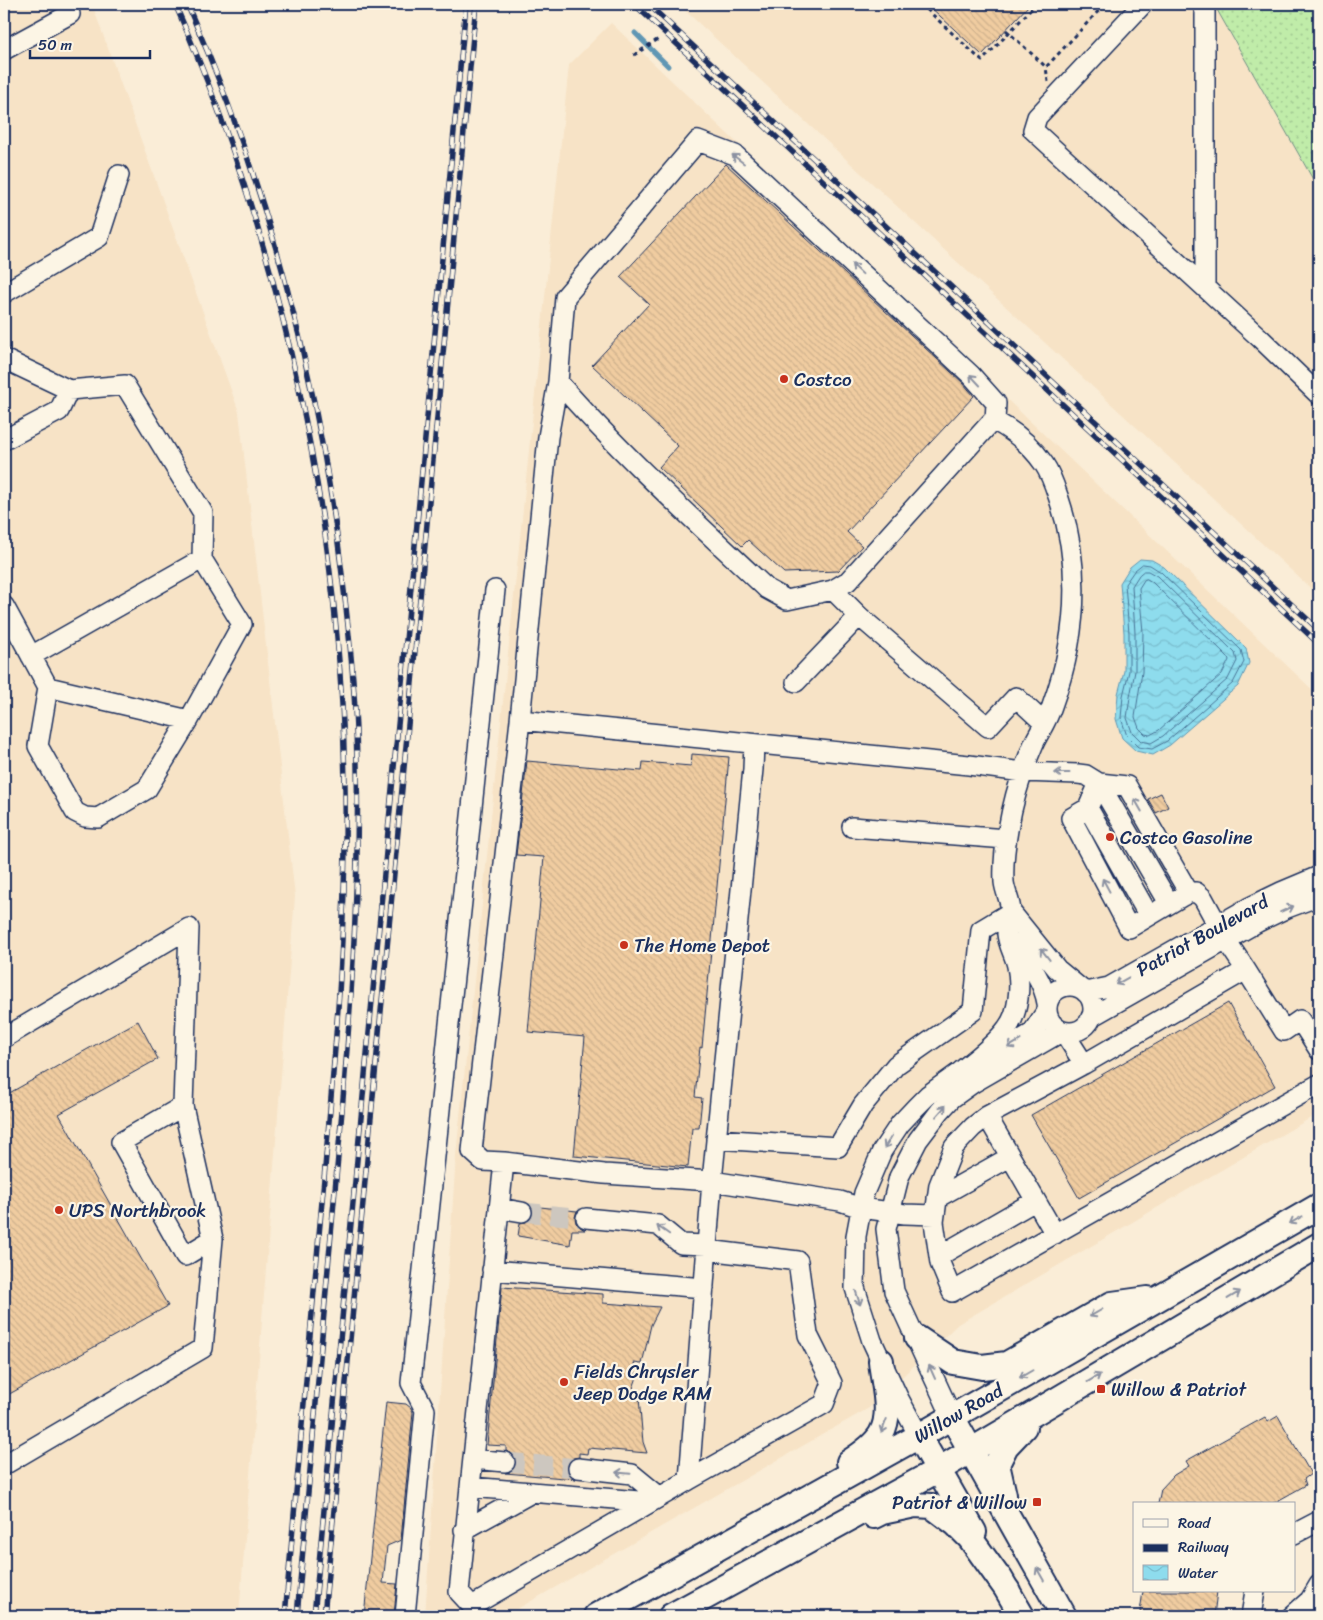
<svg xmlns="http://www.w3.org/2000/svg" width="1323" height="1620" font-family="Sriracha,sans-serif">
	<style>
		.built { fill: #f7e3c6 }
		.grass { fill: url(#grass-dots); stroke: #6e8e84 }
		.water { fill: url(#water-waves); stroke: #6097b4 }
		.lines { fill: none; stroke-linecap: round; stroke-linejoin: round }
		.shore { stroke: #497497; stroke-width: 1 }
		.stream { stroke: #6097b4; stroke-width: 5 }
		.building { fill: url(#building-back-hatch); stroke: #1b2f5e }
		.minor-tunnel { stroke: #cdc7bf; stroke-width: 19; stroke-dasharray: 19 9; stroke-linecap: butt }
		.minor-casing { stroke: #1b2f5e; stroke-width: 22 }
		.major-casing { stroke: #1b2f5e; stroke-width: 28 }
		.path { stroke: #1b2f5e; stroke-width: 3; stroke-dasharray: 4 4; stroke-linecap: butt }
		.minor { stroke: #fcf5e5; stroke-width: 19 }
		.major { stroke: #fcf5e5; stroke-width: 24 }
		.rail-casing { stroke: #1b2f5e; stroke-width: 5.5 }
		.rail { stroke: #fcf5e5; stroke-width: 4; stroke-dasharray: 11; stroke-linecap: butt }
		.oneway { stroke: #8c92a2 }
		.poi-dot { fill: #c8321e; stroke: #fcf5e5; stroke-width: 2 }
		.labels { text-anchor: middle; stroke-width: 4.5; stroke-linejoin: round; paint-order: stroke }
		.poi-label { font-size: 19px; fill: #1b2f5e; stroke: #fcf5e5; text-anchor: start }
		.street-label { font-size: 19px; fill: #1b2f5e; stroke: #fcf5e5 }
	</style>
	<defs>
		<pattern id="grass-dots" width="8" height="8" patternUnits="userSpaceOnUse" patternTransform="scale(1.25)"><rect width="8" height="8" fill="#c0eca9"/><path d="M2 2h.1M6 6h.1" fill="none" stroke="#a4cb94" stroke-width="1.8" stroke-linecap="round"/></pattern>
		<pattern id="water-waves" width="16" height="10" patternUnits="userSpaceOnUse" patternTransform="scale(1.25)"><rect width="16" height="10" fill="#8edced"/><path d="M0 5q4-4 8 0t8 0" fill="none" stroke="#7abdce"/></pattern>
		<pattern id="building-back-hatch" width="6" height="6" patternUnits="userSpaceOnUse" patternTransform="scale(1.25)"><rect width="6" height="6" fill="#f0cca0"/><path d="M-1 5l2 2M0 0l6 6M5-1l2 2" fill="none" stroke="#cdb08c"/></pattern>
	</defs>
	<rect width="100%" height="100%" fill="#faedd7"/>
	<filter id="ink" filterUnits="userSpaceOnUse"><feTurbulence type="fractalNoise" baseFrequency=".02" numOctaves="2"/><feDisplacementMap in="SourceGraphic" scale="10" xChannelSelector="R" yChannelSelector="G"/><feConvolveMatrix kernelMatrix="1 2 1 2 8 2 1 2 1" color-interpolation-filters="sRGB"/></filter>
	<g filter="url(#ink)">
		<path class="built" d="M4,4h88l147,408 56,484 -56,720h-235z
			M678,4h641v592z
			M611,23l708,673v417l-361,211 -89,84 -364,208h-80l31,-461 113,-1090z"/>
		<path class="grass" d="M1214,4h105v186l-103,-182z"/>
		<path class="water" d="M1140,559l12,1 12,7 82,81 3,15 -11,23 -68,59 -17,10 -17,-4 -14,-13 -6,-19 2,-25 6,-23v-38l-4,-50 10,-16z"/>
		<g class="lines">
			<path class="shore" d="M1143,564l7,1 11,7 80,78 3,12 -11,21 -66,58 -15,8 -14,-2 -11,-11 -6,-18 2,-22 6,-25v-38l-4,-49 9,-13z
				M1144,571h4l9,5 78,77 2,8 -9,18 -65,57 -12,7 -10,-2 -9,-9 -5,-14 3,-21 5,-26v-38l-3,-47 7,-11z
				M1147,579l5,3 76,75 1,3 -7,14 -63,56 -9,5 -5,-1 -6,-6 -4,-11 7,-45 1,-40 -4,-44 5,-8z"/>
			<path class="stream" d="M635,33l33,33"/>
		</g>
		<path class="building" d="M927,4h103l-48,51z
			M726,164l237,219 11,13 -127,136 15,14 -24,25 -54,2 -36,-33 -6,6 -83,-79 19,-21 -86,-81 57,-61 -29,-27z
			M692,754l37,3 -27,291 -2,-1 -5,50 7,1 -3,30h-7l-4,39 -114,-11 11,-119 -57,-5 16,-175 -28,-2 11,-94 115,10 1,-9 48,4z
			M1161,793l7,14 -12,6 -8,-14z
			M1228,1003l47,83 -196,112 -48,-83z
			M138,1021l20,38 -99,55 109,192 -164,91v-301z
			M531,1206l46,5 -2,6 1,6 4,4 5,3h-13l-2,15 -52,-9 2,-13 6,-1 5,-3 2,-5z
			M502,1287l101,7v9l57,4 -9,18 -9,39 -8,-1 2,17 -4,11 7,7 4,44 4,11 -59,-5 -1,6 -8,-1v4l-6,1 -4,3 -2,5 1,7 3,4 5,2 -71,-6 5,-1 4,-4 2,-5 -1,-6 -4,-4 -5,-2v-5l-19,-1z
			M386,1402l20,2 5,4 2,4 -12,128 -14,6 -4,37 14,1 -3,32h-30z
			M1278,1416l33,58 -7,5 2,6 -34,19h-114l3,-15 13,-14 15,-9 -3,-5 79,-44 3,5z
			M1143,1591h74l-3,25h-50l-24,-4z"/>
		<g class="lines">
			<path class="minor-tunnel" d="M522,1212l64,6
				M505,1462l73,6"/>
			<defs>
				<path id="minor" d="M1143,4l-106,113 -4,13 228,209 58,56
					M1202,4l3,7v276
					M4,50l66,-36
					M4,293l95,-56 20,-62
					M4,359l65,31 -10,21 -55,29
					M558,382l7,-85 133,-156 37,14 236,220 25,28 -1,18
					M69,390l56,-5 78,128 -1,46
					M4,606l44,81 141,33 53,-96 -40,-65 -171,97
					M859,616l129,111 28,-30 28,26
					M796,682l63,-66 -26,-26
					M48,687l-10,59 37,66 10,5 13,1 49,-29 42,-69
					M754,744l-1,25 -41,412 128,20 21,7 44,6 30,1
					M1099,783l-11,25 -17,10 58,110 52,-31 8,-4 7,-1 7,6 23,42 20,30
					M1099,783l70,120
					M1088,808l61,108
					M852,827l154,12
					M1011,912l46,57 23,19
					M1015,944c14,19 28,36 32,59
					M1047 1009a23 23 0 1 1 46 0a23 23 0 1 1-46 0Z
					M1085,992l24,-5 139,-79 33,-16 38,-16
					M1091,1017l167,-95 29,-14 32,-12
					M4,1038l185,-110 -6,178 -62,36 64,114 28,-17
					M1319,1050l-19,-30 -16,11 -38,-61 -162,94 -97,52 -14,11 -19,20 -15,38 -5,37 6,41 12,29 367,-208
					M960,1072c16,-14 34,-26 47,-44 12,-15 14,-43 10,-62 -2,-10 -9,-21 -10,-32 0,-7 4,-15 4,-22 0,-10 -6,-20 -7,-30 -1,-18 1,-35 4,-52 5,-30 14,-59 26,-87 6,-12 14,-24 18,-37 25,-68 30,-138 7,-207 -4,-12 -8,-25 -15,-35 -13,-19 -30,-33 -51,-44l-145,161 -15,9 -46,10 -20,-11c-71,-67 -144,-133 -209,-207l-10,55 -28,283 449,45 54,7 55,2 8,1 13,8 28,3 62,107
					M987,1116l68,118
					M716,1139l122,8 25,-42 33,-40 77,-54 8,-81 30,-18
					M504,1162l100,12 108,7 -23,299 -217,126 -13,-14z
					M504,1162l-21,-1 -11,-10 48,-431
					M937,1198l73,-41
					M499,1208l23,4
					M586,1218l72,7 23,19 26,1
					M939,1256l96,-55
					M492,1270l212,18
					M952,1417l-58,-126 -8,-62 13,-52 19,-37 22,-29 12,-13 21,-15 90,-52 21,33
					M919,1436l-21,-39 -26,-56 -17,-53 1,-52 8,-43 18,-42 18,-27 16,-17 12,-12 32,-23 26,-11 46,-28 15,-23
					M473,1459l32,3
					M4,1465l199,-117 10,-109 -30,-133
					M578,1468l54,6 28,23
					M689,1480l135,-76 8,-21 -24,-48 -10,-74 -91,-11
					M470,1487l181,15
					M464,1530l69,-38
					M1294,1534l25,-13
					M405,1616l20,-206 -14,-27 84,-793
					M1251,1616l4,-25
					M1292,1616l18,-16 9,-15"/>
				<path id="major" d="M917,1338l36,24 29,5 25,-3 105,-60 36,-5
					M952,1417l112,199
					M919,1436l55,96
					M849,1462c11,-7 25,-16 32,-28 12,-21 2,-50 0,-73
					M1004,1495l-7,-31 9,-18 18,-19
					M874,1516l8,-4 33,-7 17,1 24,18 14,14 38,53
					M1000,1578l22,38
					M596,1616l323,-180 400,-230
					M671,1616l267,-146 381,-225"/>
			</defs>
			<use href="#minor" class="minor-casing"/>
			<use href="#major" class="major-casing"/>
			<path class="path" d="M921,4l61,57 54,-57
				M1006,30l40,37
				M634,55l26,-17
				M1048,82l-2,-15 59,-63"/>
			<use href="#minor" class="minor"/>
			<use href="#major" class="major"/>
			<defs>
				<path id="rail" d="M175,4c107,241 166,520 170,783 2,135 -10,269 -22,403 -13,142 -25,284 -38,426
					M187,4c81,181 133,381 156,578 6,49 11,98 13,148 6,154 -7,307 -21,460 -13,142 -25,284 -38,426
					M634,4l685,640
					M648,4l671,626
					M314,1616l152,-1612
					M324,1616l152,-1612"/>
			</defs>
			<use href="#rail" class="rail-casing"/>
			<use href="#rail" class="rail"/>
		</g>
		<defs><path id="oneway-shaft" d="M-6 0H5M1.5-3L5.5 0L1.5 3" fill="none" stroke-width="1.6" stroke-linecap="round" stroke-linejoin="round" transform="scale(1.25)"/></defs>
		<g class="oneway">
			<use href="#oneway-shaft" transform="translate(738 159) rotate(-143)"/>
			<use href="#oneway-shaft" transform="translate(857 269) rotate(-137)"/>
			<use href="#oneway-shaft" transform="translate(975 380) rotate(-133)"/>
			<use href="#oneway-shaft" transform="translate(1062 773) rotate(-180)"/>
			<use href="#oneway-shaft" transform="translate(1138 805) rotate(-120)"/>
			<use href="#oneway-shaft" transform="translate(1106 885) rotate(-118)"/>
			<use href="#oneway-shaft" transform="translate(1287 909) rotate(-24)"/>
			<use href="#oneway-shaft" transform="translate(1045 954) rotate(-128)"/>
			<use href="#oneway-shaft" transform="translate(1122 981) rotate(151)"/>
			<use href="#oneway-shaft" transform="translate(1014 1044) rotate(149)"/>
			<use href="#oneway-shaft" transform="translate(941 1111) rotate(-49)"/>
			<use href="#oneway-shaft" transform="translate(888 1142) rotate(122)"/>
			<use href="#oneway-shaft" transform="translate(1296 1220) rotate(150)"/>
			<use href="#oneway-shaft" transform="translate(663 1230) rotate(-145)"/>
			<use href="#oneway-shaft" transform="translate(1234 1295) rotate(-31)"/>
			<use href="#oneway-shaft" transform="translate(858 1298) rotate(72)"/>
			<use href="#oneway-shaft" transform="translate(1096 1313) rotate(150)"/>
			<use href="#oneway-shaft" transform="translate(932 1372) rotate(-114)"/>
			<use href="#oneway-shaft" transform="translate(1026 1374) rotate(150)"/>
			<use href="#oneway-shaft" transform="translate(1094 1378) rotate(-31)"/>
			<use href="#oneway-shaft" transform="translate(884 1426) rotate(111)"/>
			<use href="#oneway-shaft" transform="translate(623 1473) rotate(-175)"/>
			<use href="#oneway-shaft" transform="translate(1040 1574) rotate(-120)"/>
		</g>
	</g>
	<g class="poi-dot">
		<circle cx="784" cy="379" r="5"/>
		<circle cx="1110" cy="837" r="5"/>
		<circle cx="624" cy="945" r="5"/>
		<circle cx="59" cy="1210" r="5"/>
		<circle cx="564" cy="1382" r="5"/>
		<rect x="1096" y="1384" width="10" height="10" rx="2.5"/>
		<rect x="1032" y="1497" width="10" height="10" rx="2.5"/>
	</g>
	<g class="labels">
		<g class="poi-label">
			<text x="794" y="386">Costco</text>
			<text x="1120" y="844">Costco Gasoline</text>
			<text x="634" y="952">The Home Depot</text>
			<text x="69" y="1217">UPS Northbrook</text>
			<text x="574" y="1378">Fields Chrysler<tspan x="574" dy="22">Jeep Dodge RAM</tspan></text>
			<text x="1111" y="1396">Willow &amp; Patriot</text>
			<text x="1027" y="1509" text-anchor="end">Patriot &amp; Willow</text>
		</g>
		<g class="street-label">
			<text transform="translate(1202 935) rotate(-29)" y="7">Patriot Boulevard</text>
			<text transform="translate(958 1413) rotate(-30)" y="7">Willow Road</text>
		</g>
	</g>
	<rect width="1323" height="1620" fill="none" stroke="#fcf5e5" stroke-width="20"/>
	<rect x="10" y="10" width="1303" height="1600" fill="none" stroke="#1b2f5e" stroke-width="2" filter="url(#ink)"/>
	<rect x="1133" y="1502" width="162" height="90" fill="#fcf5e5" stroke="#a2a6af"/>
	<rect x="1143" y="1519" width="25" height="8" fill="#fcf5e5" stroke="#a2a6af"/>
	<text x="1178" y="1528" font-size="15" fill="#1b2f5e">Road</text>
	<rect x="1143" y="1544" width="25" height="8" fill="#1b2f5e" stroke="#a2a6af"/>
	<text x="1178" y="1552" font-size="15" fill="#1b2f5e">Railway</text>
	<rect x="1143" y="1565" width="25" height="15" fill="url(#water-waves)" stroke="#a2a6af"/>
	<text x="1178" y="1578" font-size="15" fill="#1b2f5e">Water</text>
	<path d="M30 50v8h120v-8" fill="none" stroke="#1b2f5e" stroke-width="2.5"/>
	<text x="38" y="50" font-size="15" fill="#1b2f5e" stroke="#fcf5e5" stroke-width="4" paint-order="stroke">50 m</text>
</svg>
